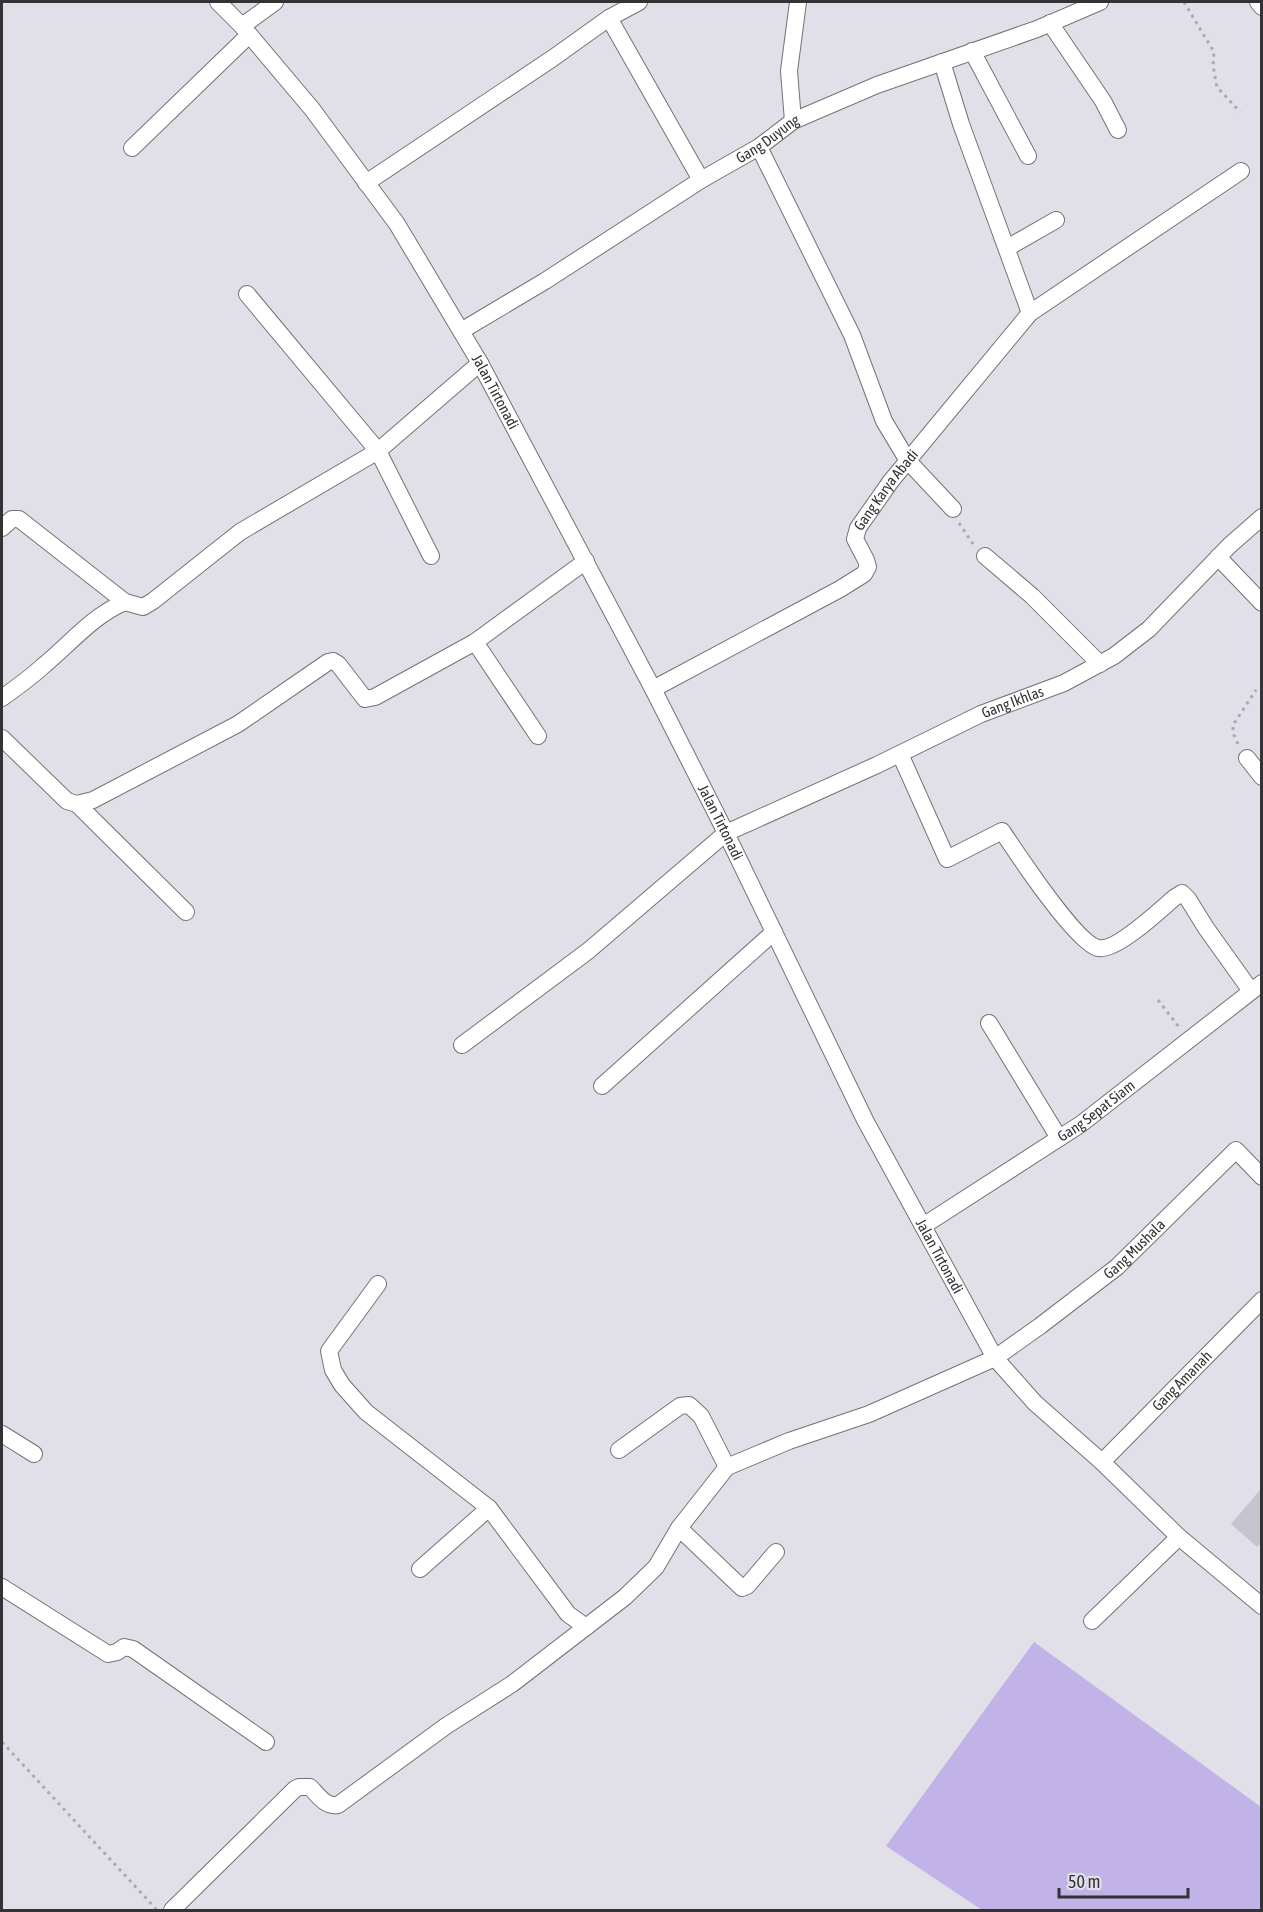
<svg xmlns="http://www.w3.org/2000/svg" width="1263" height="1912" font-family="'Asap Condensed',sans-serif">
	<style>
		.green { fill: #c1b2e8 }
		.building { fill: #c6c4cc }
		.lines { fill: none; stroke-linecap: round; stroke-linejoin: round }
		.minor-casing { stroke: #747279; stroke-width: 18 }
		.path { stroke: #acaab0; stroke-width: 3; stroke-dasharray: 3 4.5; stroke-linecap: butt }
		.minor { stroke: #fff; stroke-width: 16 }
		.labels { text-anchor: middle; stroke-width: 6; stroke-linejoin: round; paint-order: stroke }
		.street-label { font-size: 15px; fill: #333235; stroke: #e1dfe7 }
	</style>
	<rect width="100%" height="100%" fill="#e1dfe7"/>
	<path class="green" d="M1034,1642l227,165v103h-279l-96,-64z"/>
	<path class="building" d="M1260,1490l2,2v50l-5,5 -26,-23z"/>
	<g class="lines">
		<defs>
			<g id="minor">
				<path id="s1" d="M218,2l24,24 70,83 85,115 83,139 173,326 73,144 139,287 130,238 40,45 67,59 77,75 83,69"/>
				<path d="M1258,2l4,5"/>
				<path d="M609,18l92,162"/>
				<path d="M1050,23l53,78 15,29"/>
				<path d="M242,26l33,-24"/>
				<path d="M972,51l56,105"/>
				<path d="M942,62l19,62 69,189"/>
				<path d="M793,121l-4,-50 9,-69"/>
				<path d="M759,147l93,188 32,86 24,40 45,48"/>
				<path d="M132,148l117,-113"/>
				<path d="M366,183l187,-125 56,-40 30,-16"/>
				<path d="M1007,248l49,-28"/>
				<path d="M247,294l131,157 53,105"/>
				<path id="s2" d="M461,331l84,-50 156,-101 58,-33 34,-26 84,-36 160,-56 63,-27"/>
				<path d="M2,528l10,-9h7l106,83 18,5 10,-6 87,-69 138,-81 102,-88"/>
				<path d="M985,556l47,40 68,68"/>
				<path d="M1218,557l44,46"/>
				<path d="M475,642l63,94"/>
				<path id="s3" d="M653,689l187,-100 24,-15 4,-7 -2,-7 -11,-21 3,-11 33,-47 139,-168 211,-142"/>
				<path d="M2,698c14,-10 28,-20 41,-32 27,-22 49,-50 82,-64"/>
				<path d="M2,738l65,63 10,3 16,-4 145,-76 90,-62 5,-1 5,3 27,35 10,-2 100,-55 111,-81"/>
				<path d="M900,754l47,105 55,-28c14,21 74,112 96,117 18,4 63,-39 76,-50l8,-5 6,6 18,29 45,63"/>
				<path d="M1247,758l15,19"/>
				<path d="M77,804l109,108"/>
				<path d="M989,1023l70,115"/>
				<path id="s4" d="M462,1045l126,-94 138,-118 151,-68 104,-51 83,-31 50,-27 35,-27 81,-84 32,-28"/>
				<path d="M602,1086l172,-154"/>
				<path id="s5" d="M923,1226l158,-102 181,-141"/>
				<path d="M378,1284l-49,67 4,19 9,15 24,27 123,96 79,106 18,13"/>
				<path d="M2,1434l32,20"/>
				<path d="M619,1450l61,-44 9,-1 12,11 26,51"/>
				<path id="s6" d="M1102,1462l160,-162"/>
				<path d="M679,1528l63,60 5,-2 29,-34"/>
				<path d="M420,1569l69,-61"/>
				<path d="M2,1587l106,67 9,-2 7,-5 9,2 133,93"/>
				<path d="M1092,1621l87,-84"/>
				<path id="s7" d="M172,1910l123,-121 4,-2h11c8,8 15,20 28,18l108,-79 66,-42 113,-87 31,-30 23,-39 48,-61 62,-26 80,-27 126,-56 45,-32 77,-59 119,-117 26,27"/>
			</g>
		</defs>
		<use href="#minor" class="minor-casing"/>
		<path class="path" d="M1184,2l30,50 -1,14 4,21 23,25
			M959,523l14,21
			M1238,744l-5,-11v-8l23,-35
			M1158,1000l21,27
			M2,1742l154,167"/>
		<use href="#minor" class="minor"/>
	</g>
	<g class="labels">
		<g class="street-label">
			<text dy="5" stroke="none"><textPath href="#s2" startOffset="362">Gang Duyung</textPath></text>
			<text dy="5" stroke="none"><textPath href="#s1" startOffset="480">Jalan Tirtonadi</textPath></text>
			<text dy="5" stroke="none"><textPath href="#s3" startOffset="338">Gang Karya Abadi</textPath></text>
			<text dy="5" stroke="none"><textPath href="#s4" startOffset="654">Gang Ikhlas</textPath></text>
			<text dy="5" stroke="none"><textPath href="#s1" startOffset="966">Jalan Tirtonadi</textPath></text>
			<text dy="5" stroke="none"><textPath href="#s5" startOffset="208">Gang Sepat Siam</textPath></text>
			<text dy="5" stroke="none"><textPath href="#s7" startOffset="1210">Gang Mushala</textPath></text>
			<text dy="5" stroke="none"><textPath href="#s1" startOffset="1452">Jalan Tirtonadi</textPath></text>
			<text dy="5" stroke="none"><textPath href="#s6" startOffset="114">Gang Amanah</textPath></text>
		</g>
	</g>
	<rect width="1263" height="1912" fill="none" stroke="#333235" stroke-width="6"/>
	<path d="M1059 1888v9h129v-9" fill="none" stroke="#333235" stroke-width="3"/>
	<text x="1068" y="1888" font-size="18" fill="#333235" stroke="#e1dfe7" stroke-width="4.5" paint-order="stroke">50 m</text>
</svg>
